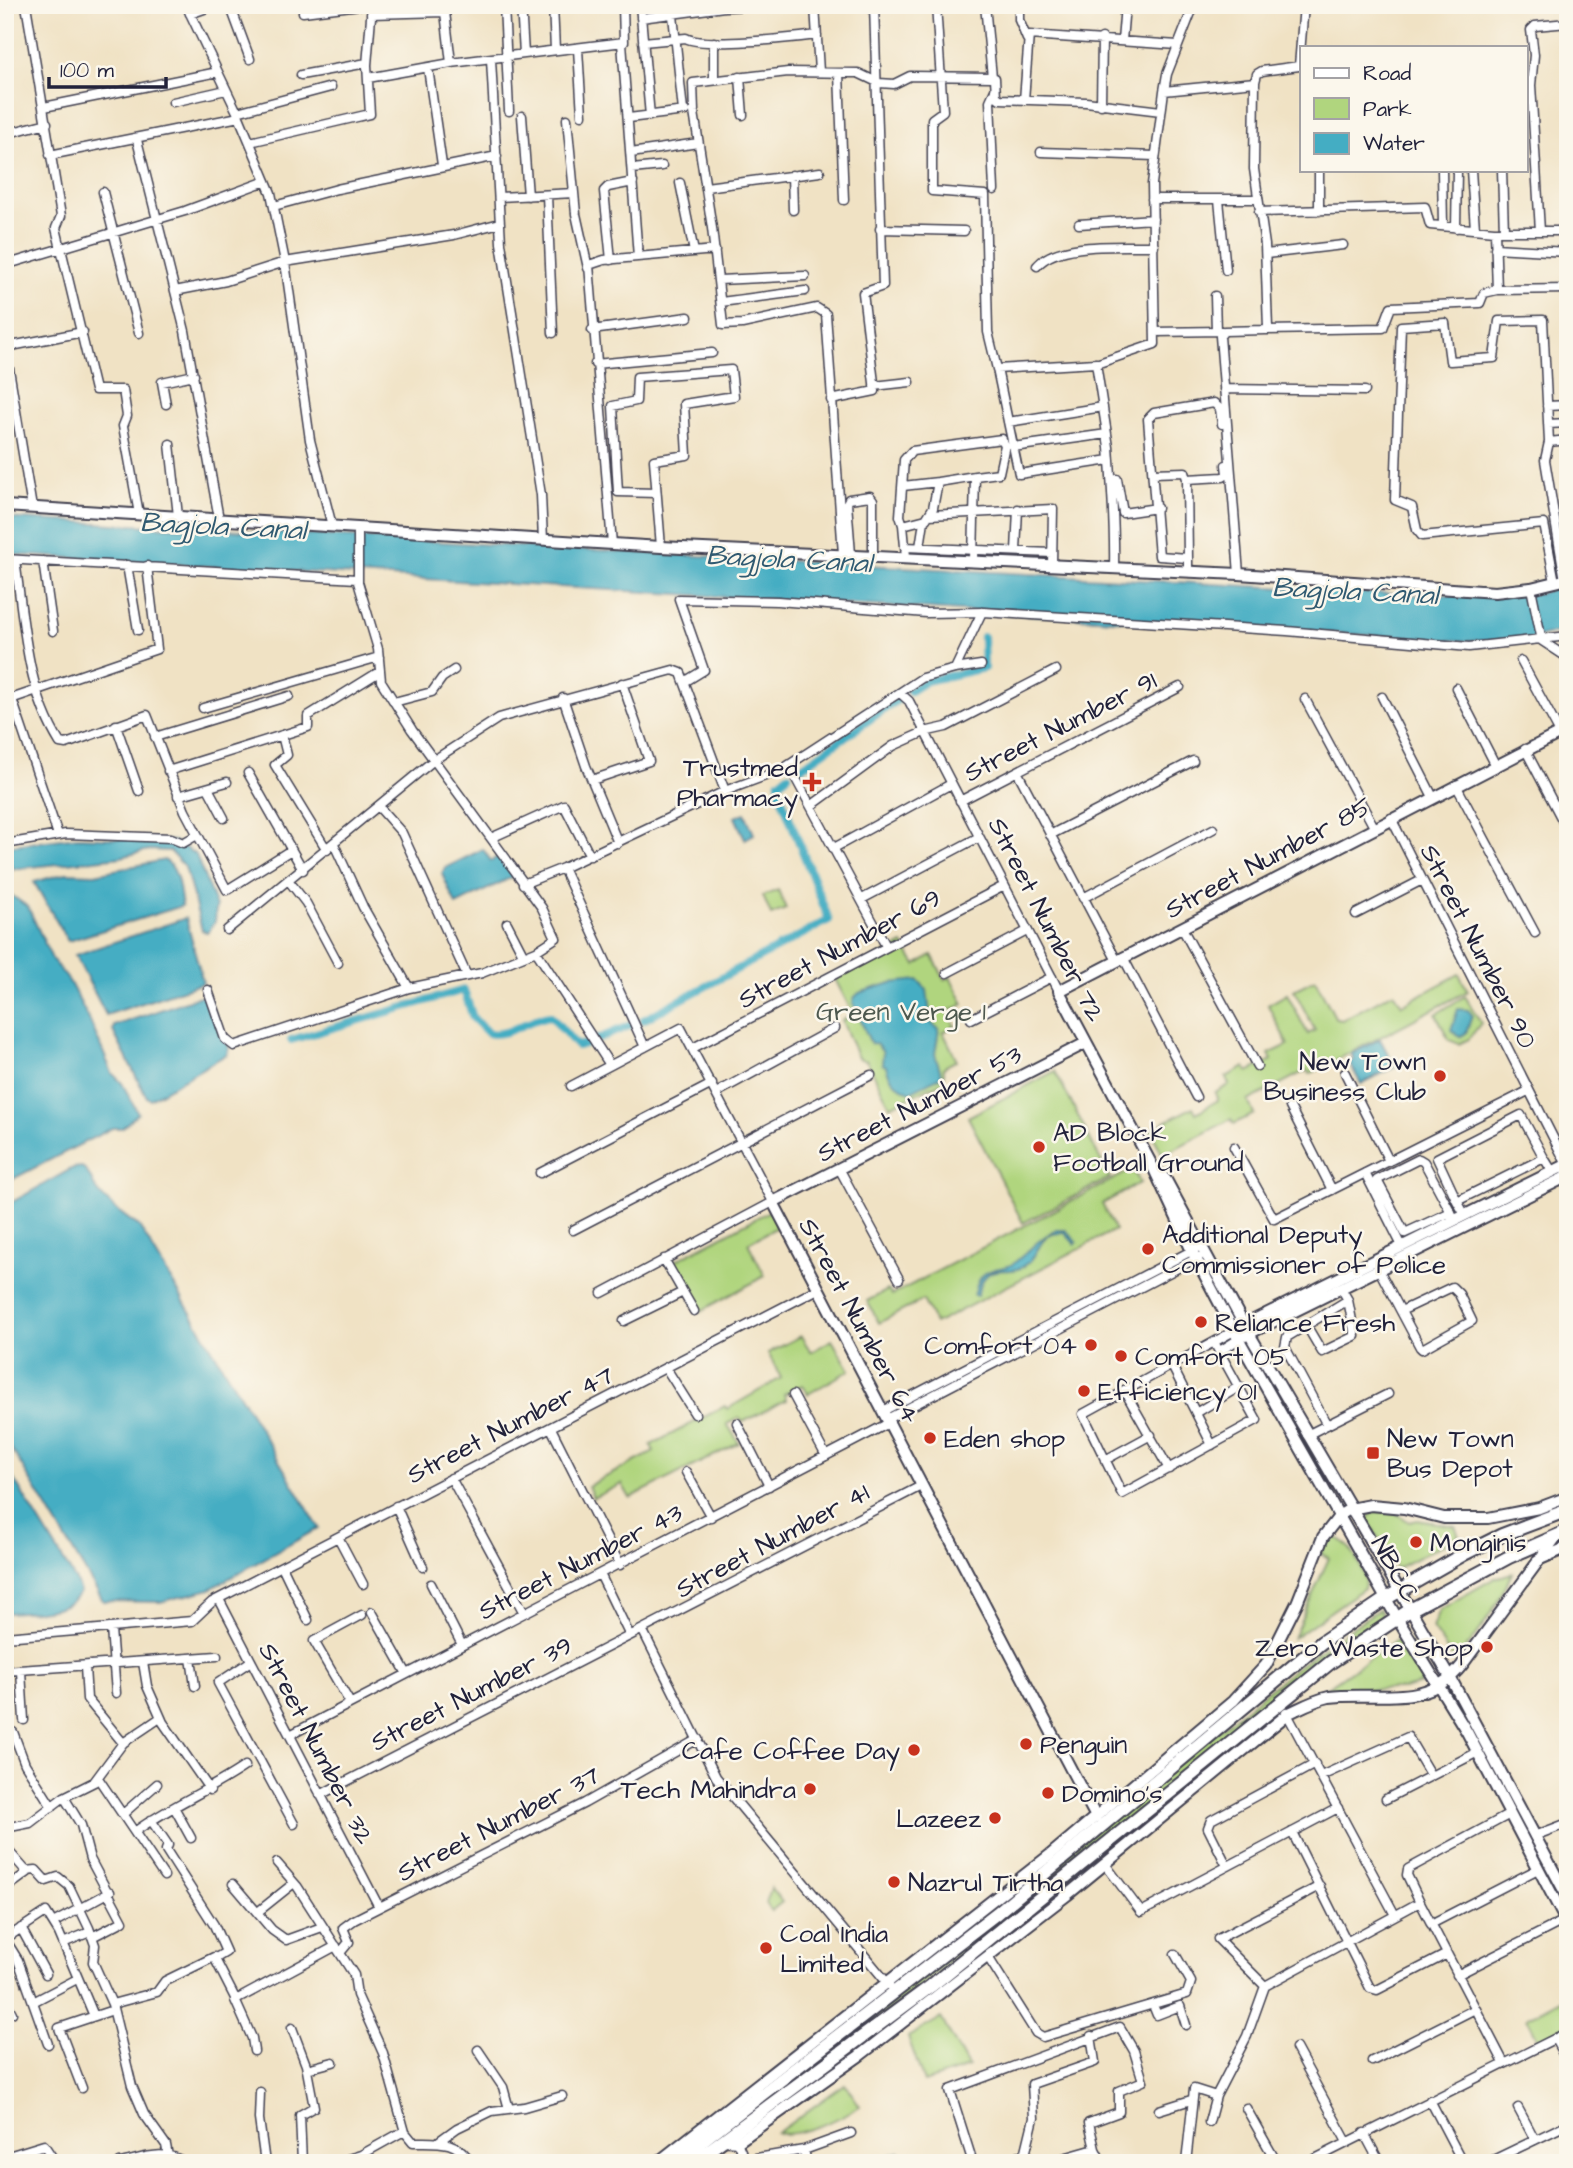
<svg xmlns="http://www.w3.org/2000/svg" width="1573" height="2168" font-family="'Architects Daughter',sans-serif">
	<style>
		.green { fill: #b0d57e; stroke: #697c5c; stroke-width: 2 }
		.water { fill: #44adc3; stroke: #33687f; stroke-width: 2 }
		.lines { fill: none; stroke-linecap: round; stroke-linejoin: round }
		.canal { stroke: #44adc3; stroke-width: 8 }
		.street-casing { stroke: #413f50; stroke-width: 11 }
		.secondary-casing { stroke: #413f50; stroke-width: 14 }
		.primary-casing { stroke: #413f50; stroke-width: 16 }
		.street { stroke: #fff; stroke-width: 8 }
		.secondary { stroke: #fff; stroke-width: 10 }
		.primary { stroke: #fff; stroke-width: 12 }
		.poi-dot { fill: #c8321e; stroke: #fbf7ec; stroke-width: 2.5 }
		.labels { text-anchor: middle; stroke-width: 5; stroke-linejoin: round; paint-order: stroke }
		.street-label { font-size: 26px; fill: #22223b; stroke: #fbf7ec }
		.poi-label { font-size: 26px; fill: #22223b; stroke: #fbf7ec; text-anchor: start }
		.park-label { font-size: 26px; fill: #4d584f; stroke: #fbf7ec }
		.water-label { font-size: 28px; font-style: italic; fill: #305a71; stroke: #fbf7ec }
	</style>
	<rect width="100%" height="100%" fill="#fbf7ec"/>
	<filter id="ink" filterUnits="userSpaceOnUse"><feTurbulence type="fractalNoise" baseFrequency=".0143" numOctaves="2"/><feDisplacementMap in="SourceGraphic" scale="14" xChannelSelector="R" yChannelSelector="G"/><feConvolveMatrix kernelMatrix="1 2 1 2 8 2 1 2 1" color-interpolation-filters="sRGB"/></filter>
	<filter id="wash" filterUnits="userSpaceOnUse"><feTurbulence type="fractalNoise" baseFrequency=".00686" numOctaves="4" result="noise"/><feDisplacementMap in="SourceGraphic" scale="28" xChannelSelector="R" yChannelSelector="G"/><feGaussianBlur stdDeviation="1.57" result="paint"/><feColorMatrix in="noise" values="0 0 0 0 0 0 0 0 0 0 0 0 0 0 0 0 0 1.4 0 .05"/><feComposite in="paint" operator="in"/></filter>
	<g filter="url(#wash)">
		<rect width="100%" height="100%" fill="#f0e2c4"/>
		<path class="green" d="M778,890l8,19 -15,6 -8,-19z
			M903,944l13,21 16,-10 13,25 5,-3 14,27 -16,8 7,14 -12,6 14,28 -13,7v14l-54,25 -23,-45 -9,-3 -16,-37 11,-7 -18,-35z
			M1459,974l9,17 -158,83 -3,-4 -59,31 6,13 -20,10 -3,-5 -68,36 -13,-25 43,-23 3,6 22,-13 -3,-7 14,-8 -3,-8 19,-10 3,5 24,-12 -3,-6 19,-9 -20,-40 19,-11 21,40 7,-4 -21,-40 21,-11 21,40 6,1 52,-28 8,13z
			M1465,996l16,27 -12,16 -10,5 -10,-4 -13,-26z
			M1055,1071l55,107 -87,45 -55,-106z
			M1133,1169l7,14 -38,21 13,26 -180,94 -12,-24 -44,23 -12,-22 21,-11 4,5z
			M771,1210l8,16 -31,17 17,33 -66,36 -28,-49z
			M801,1336l10,16 21,-12 18,30 -42,24 -6,-9 -18,9 2,6 -43,22 -4,-4 -12,6 12,19 -109,55 -8,-14 -29,14 -5,-12 66,-34 -3,-7 74,-39 2,3 54,-31 -13,-25z
			M1374,1511l24,3 11,8 9,-2 37,6 4,10 -63,33 -29,-50z
			M1336,1538c13,2 33,38 28,50l-71,50 36,-80 -8,-4 3,-10z
			M1512,1573c-9,20 -39,77 -59,85l-21,-30 7,-18 56,-32z
			M1379,1609l3,6c-93,65 -175,142 -263,214 -139,113 -281,220 -425,327l604,-490z
			M1401,1637l7,5 20,36 -2,5 -23,6 -80,1z
			M771,1888l11,14 -11,9 -5,-8z
			M1568,1996v32l-29,14 -12,-24z
			M941,2018l27,49 -44,15 -16,-45z
			M845,2084l15,22c-19,12 -60,32 -83,27z"/>
		<path class="water" d="M5,518l1408,77 123,-1 32,-10v45l-36,10 -66,2 -1461,-87z
			M745,813l9,21 -9,5 -10,-22z
			M78,837l96,4 22,14 20,52 -1,15 -7,11 -6,-3 -17,-63 -15,-16 -21,-1 -28,7 -107,12 -7,-10 -2,-13z
			M483,849l8,12 9,-6 14,21 -58,29 -14,-31 3,-6z
			M164,860c15,7 15,30 18,46l-114,35 -34,-59 32,-9 29,1z
			M11,895l17,12 24,52 17,22 21,40 22,52 10,10 16,30 -16,15h-10l-107,55v-280z
			M186,918l17,65 -97,32 -31,-60z
			M918,980l9,10 4,33 8,6 -4,25 7,22 -32,16c-12,-5 -21,-13 -24,-26l-4,-2 1,-12 -7,-8h-5l-18,-41 1,-5 5,-5 32,-10z
			M203,995l5,2 21,50 -2,7 -77,45 -4,-3 -33,-65 1,-5z
			M1458,1009l10,1 4,5 -6,18 -6,4 -9,-7z
			M1380,1039l15,28 -34,17 -12,-22 5,-3 -3,-5z
			M82,1167c9,6 8,14 15,23 7,10 31,30 42,36l180,302 -109,61 -50,13 -57,-1 -98,-163v-232l68,-38z
			M1057,1230h9l11,12 -2,2 -11,-12 -16,3c-9,8 -11,20 -20,28 -19,18 -41,-9 -51,33l-3,-1c2,-7 3,-14 9,-20 9,-9 22,-5 31,-12 14,-11 27,-27 43,-33z
			M5,1465l71,116 4,11c-12,22 -52,19 -75,21z
			M900,2152l6,11h-36l29,-11z"/>
		<g class="lines">
			<path class="canal" d="M910,691l16,-10 58,-13 -1,-31
				M802,767l97,-68
				M643,1020l186,-100 -50,-129v-9l9,-7
				M598,1039l33,-14
				M291,1040l173,-50 9,28 15,15c22,5 40,-16 63,-17l26,30 14,-3"/>
		</g>
	</g>
	<g filter="url(#ink)">
		<g class="lines">
			<defs>
				<path id="street" d="M26,5l35,211 -5,12 39,162h28l4,26 -4,10 16,88
					M186,5l51,107 34,81 14,69 25,178 22,86
					M230,5l20,54
					M504,5l5,106
					M521,5l3,49
					M553,5l2,45
					M640,5l10,111
					M815,5l4,67
					M936,5l7,106 -11,8v72l53,4 3,137 9,37
					M985,5l7,72
					M1019,5v15l8,19
					M303,12l57,-7
					M190,14l25,-9
					M371,14l74,-2 6,51
					M673,15l10,96
					M641,18l83,-11 64,-2
					M1122,41l3,-36
					M643,42l43,-4c17,10 107,0 131,-3
					M622,43l16,214
					M578,49l4,66
					M491,59l10,184 40,252 2,45
					M428,68l14,97
					M839,73l5,127
					M301,75l66,-12
					M740,77l3,38
					M368,78l83,-15 173,-21 -1,-37
					M714,80v-38
					M1164,91l3,-17 27,-69
					M1024,100l5,-65 149,10
					M173,102l53,-12
					M1101,105l1,-67
					M44,107l174,-35
					M237,112l94,-25
					M522,116l6,80
					M629,118l56,-7
					M567,119l9,95 12,54
					M5,134l42,-11
					M137,140l48,191 34,188
					M250,142l120,-28 -3,-49 5,-60
					M1041,152l114,4
					M631,153l67,-10
					M50,155l189,-38
					M632,169l30,-3
					M1319,170v41
					M1442,170l1,56
					M1471,170l4,59
					M1502,170l2,61
					M792,175l1,35
					M680,183l14,69
					M706,187l114,-15
					M994,190l-4,-89 5,-11
					M103,192l36,141
					M547,195l6,138
					M499,197l75,-4
					M1152,199h105
					M1219,200l7,70
					M274,206l63,-17 160,-33
					M1259,212l166,-5 5,18 64,6h74
					M1079,224l74,-5
					M1456,228l1,-58
					M880,229l84,2
					M1495,231l2,59 71,-1
					M1540,231l-9,-146 3,-30 -3,-25 4,-4 33,-3
					M1495,248l73,4
					M1266,254l77,-9
					M611,260l-7,-69 4,-4 25,-5
					M5,265l180,-54 81,-30
					M1037,266c20,-25 86,-19 117,-20
					M719,280l86,-4
					M175,291l51,-10 59,-19 169,-27 46,-12
					M1215,296l1,35
					M721,302l84,-11
					M592,330l96,-13
					M1267,330l116,-2 8,-21 89,-4 4,-10 13,-3
					M1155,332l67,-1
					M5,345l27,163
					M6,347l77,-15
					M595,364l117,-11
					M1096,364l59,-20 -3,-160 12,-93 91,-9
					M874,386l36,-4
					M1224,389l141,2
					M831,400l44,-9 -12,-98 20,-7 -9,-281
					M166,404l-4,-22 32,-7
					M1547,406l21,-1
					M1008,422l95,-15
					M1548,424l20,-1
					M1549,442l19,-2
					M170,444l8,72
					M1013,447l94,-13
					M1110,460l-91,14 -22,-105 99,-6 13,84c3,40 6,80 5,121
					M1153,473l32,-1 2,7 36,-2 4,-3 -1,-9
					M1117,479l6,34 34,-5
					M1187,479l1,79
					M903,486l35,-4
					M656,493l-38,-1 -5,-86 23,-5 1,-24 94,-7 3,26 -50,8 3,51 -33,5 7,87
					M929,515l124,-6 -1,56
					M903,525l-3,-9 4,-56 8,-9 90,-12 3,6 -6,28 -24,3
					M358,528v54l20,67 3,32 31,49 130,178 14,30 -20,13 74,114
					M612,544l-23,-279 15,-5 111,-10
					M905,547l147,6
					M920,547l4,-26
					M1016,551l2,-42
					M843,554l-17,-240 -9,-6 -75,16 -19,1 -11,-97 -18,-116 -1,-29 95,-11 70,1 21,10 15,1 16,-8 82,1 3,1 1,18 4,3 86,3 75,9
					M851,554l-4,-51 2,-4 21,-3 3,4v56
					M906,557l-3,-32 23,-6 7,-11 5,-26 37,-6 -2,85
					M5,559l352,20
					M15,560c9,62 11,129 45,183l6,1 81,-29 38,96 42,79 64,-40
					M43,561l10,70
					M127,565l11,65
					M1188,571v-13l-29,-2 -11,-137 6,-6 60,-10 6,6 2,15
					M1239,574l-19,-238 4,-5 41,-1 3,-2 -3,-83 -11,-76 1,-87 2,-8 5,-3 37,-5 5,-61
					M1555,582l-11,-58 -122,12 -5,-6 -5,-23 -17,-7 6,-174 44,-3 5,38 44,-3 5,-37 44,-1 6,122 -4,18 20,120
					M1531,588l11,53 26,17
					M1521,661l39,72
					M955,669l26,-4
					M686,681l18,-11 -25,-71 99,2 148,12 58,-1 303,19 182,16 99,-11
					M1456,688l39,76
					M900,693l9,8 150,290
					M1382,697l51,100
					M563,698l23,68 32,77
					M12,699l46,136
					M1305,699l69,128
					M5,701l152,-52 -10,-83
					M394,702l38,-10 10,-14 12,-8
					M203,708l176,-51
					M116,725l23,66
					M282,735l5,20 -12,10 52,85
					M155,737l134,-41
					M1525,749l43,82
					M789,766l97,180
					M168,771l140,-44v-11l71,-44
					M248,773l55,97
					M1018,773l99,188
					M592,780l57,-19 -27,-78
					M1456,785l79,148
					M208,788l16,30
					M178,796l49,-14
					M960,801l220,-114
					M378,806l24,27 65,143
					M811,806l82,-60 31,-14 22,-5 110,-57
					M1391,818l177,349
					M1050,835l143,-74
					M491,838l73,-33 26,51
					M5,844l61,-10 105,4 12,5 14,-8
					M334,844l29,63 46,81
					M834,848l117,-64
					M563,868l82,179
					M289,881l17,22 32,60
					M523,884l40,-16 162,-77 56,-21 141,-92 33,-9 27,-57
					M1083,898l130,-69
					M862,899l117,-62
					M1356,914l66,-34
					M507,923l17,33
					M1182,928l75,138
					M227,930l207,-170 65,-42 174,-48 8,3 44,118
					M1123,957l73,140
					M947,973l80,-42
					M208,990l17,49 9,7 175,-58 73,-15 54,-22
					M971,1019l81,-42
					M693,1048l311,-162
					M1345,1073l44,88
					M571,1086l110,-58 92,174 -171,91
					M716,1093l119,-65
					M1290,1107l42,83
					M1234,1147l40,72 254,-128
					M840,1170l59,109
					M540,1173l172,-89
					M1365,1173l37,73
					M1457,1201l-20,-43 84,-43 23,43
					M1451,1212l-46,21 -28,-53 42,-21 5,3 31,58
					M1465,1215l-8,-14 87,-43 8,13
					M573,1230l298,-155
					M664,1259l30,52
					M1379,1270l41,77 2,2 50,-28 -13,-27 -7,-7 -51,24
					M624,1321l59,-29
					M1305,1323l17,29 33,-16 -7,-36
					M1215,1344l42,76 -135,74 -39,-80 151,-83
					M1220,1351l19,-12
					M1172,1366l40,79
					M666,1368l29,46
					M1124,1390l45,79
					M793,1395l33,61
					M883,1411l314,-163
					M1196,1413l44,-27
					M887,1419l312,-162
					M737,1423l32,63
					M1327,1425l-42,-78 2,-10 61,-37 -7,-12
					M551,1428l69,137
					M1307,1435l81,-41
					M1105,1460l46,-25
					M686,1472l25,45
					M451,1478l73,135
					M396,1506l27,61
					M338,1537l25,47
					M282,1566l26,54
					M600,1574l29,60
					M431,1584l31,61
					M219,1599l160,308
					M372,1612l35,62
					M111,1629l5,64
					M643,1631l73,146 173,208
					M5,1637l187,-16 20,-19 606,-313
					M191,1658l4,28
					M251,1661l-33,22 76,141
					M143,1662l4,24 15,34
					M5,1671l212,-15
					M21,1671l3,49
					M350,1703l-36,-62 48,-26
					M1286,1712l109,203
					M5,1730l8,2 12,32 27,43
					M290,1735l599,-312
					M123,1743l37,-25 50,72
					M1321,1776l87,-39 23,39
					M98,1778l66,98
					M320,1795l601,-309
					M64,1797l17,28 9,34 33,62 -31,16
					M1386,1799l92,-47
					M174,1807l17,31
					M123,1814l34,-30
					M151,1820l17,25 -2,5 48,75 12,27 -10,6
					M5,1828l25,-5 34,-26 30,-15 29,-39 -36,-44 -2,-32
					M136,1831c34,-25 74,-41 109,-65
					M1292,1832l78,156 7,2 70,-36
					M1534,1836l34,-13
					M5,1847l21,24 10,-1 10,11 12,-4 11,9 20,42 6,17 -2,17 19,42 20,82 12,28 22,31 2,11
					M277,1863l20,23 57,89 3,20 26,58 22,79
					M1105,1864l36,48 197,-104
					M1227,1866l-19,-38 3,-8 104,-56
					M233,1884l39,46 14,10 36,-13
					M1320,1886l-102,53 47,47 155,-84 84,161
					M5,1889l23,-17
					M1420,1902l-13,-27 1,-6 102,-55
					M259,1911l35,-28
					M53,1923l57,-31
					M1431,1924l107,-55
					M21,1928l25,46
					M5,1939l41,-27 13,21 35,83
					M5,1939l13,21 30,84
					M63,1943l27,-11
					M340,1953l9,-11 -6,-14 11,-8 231,-117 113,-64
					M988,1957l48,76 7,4 144,-43 4,-12 -16,-28
					M1457,1975l108,-55
					M5,2000l7,13
					M235,2000l17,38 2,13
					M33,2002l44,-23
					M112,2004l45,-12 8,-11 49,-24 22,43 100,-54
					M1153,2005l4,10 23,-9 6,19
					M292,2028l14,37 8,42 -14,8 2,48
					M1555,2039l13,24
					M1296,2048l51,94
					M478,2050l25,37 6,22
					M1372,2061l103,-52
					M307,2069l26,-7
					M82,2088l-23,-60 54,-18
					M260,2092l-1,27 6,44
					M1430,2100l33,63
					M1246,2108l31,55
					M1518,2108l17,32
					M1159,2110l32,-10
					M1209,2122l7,-26 31,-60 18,-50
					M1364,2133l16,30
					M439,2141l18,-13 35,-17 32,-4 38,-11
					M737,2142l8,18 59,-10 3,13
					M804,2150l47,-17
					M1025,2155l9,-37 -2,-34 63,-22 -4,-26
					M5,2157l39,-12 12,18
					M120,2163c21,-4 45,-15 65,0
					M335,2163l26,-8 43,-24 9,11c24,0 45,-3 58,21
					M973,2163l-23,-73 170,-63 14,24 9,30 -24,10v21l-30,11 6,26 7,14
					M997,2163l27,-9 6,9
					M1046,2163l49,-14
					M1186,2163l8,-74 22,7
					M1307,2163l261,-131
					M1487,2163l81,-39"/>
				<path id="secondary" d="M5,506l656,41 578,27 256,18 36,-4 37,-9
					M1568,729l-509,262 94,176 39,84 42,80 163,287 70,114 101,193
					M1086,1043l-313,159 323,615
					M1155,1169l11,11 78,145 206,352 118,221
					M1238,1328l330,-164
					M1244,1336l324,-160
					M1538,1560l30,-13
					M724,2140l15,1 120,-85 208,-161 222,-182c13,-6 26,-13 40,-16 47,-6 99,12 133,-32l94,-128
					M657,2163l393,-308 183,-154 33,-36 31,-62 26,-66 17,-22 10,-6 21,-4 33,3 40,10h44l51,-10 29,-11"/>
				<path id="primary" d="M673,2163l324,-250 325,-271 65,-44 77,-44 38,-19 66,-25
					M692,2163l239,-177 400,-324 79,-52 99,-53 59,-26"/>
			</defs>
			<use href="#street" class="street-casing"/>
			<use href="#secondary" class="secondary-casing"/>
			<use href="#primary" class="primary-casing"/>
			<use href="#street" class="street"/>
			<use href="#secondary" class="secondary"/>
			<use href="#primary" class="primary"/>
		</g>
	</g>
	<g class="poi-dot">
		<path d="M808.5 771.5h7v7h7v7h-7v7h-7v-7h-7v-7h7z"/>
		<circle cx="1440" cy="1076" r="7"/>
		<circle cx="1039" cy="1147" r="7"/>
		<circle cx="1148" cy="1249" r="7"/>
		<circle cx="1201" cy="1322" r="7"/>
		<circle cx="1091" cy="1345" r="7"/>
		<circle cx="1121" cy="1356" r="7"/>
		<circle cx="1084" cy="1391" r="7"/>
		<circle cx="930" cy="1438" r="7"/>
		<rect x="1366" y="1446" width="14" height="14" rx="3.5"/>
		<circle cx="1416" cy="1542" r="7"/>
		<circle cx="1487" cy="1647" r="7"/>
		<circle cx="1026" cy="1744" r="7"/>
		<circle cx="914" cy="1750" r="7"/>
		<circle cx="810" cy="1789" r="7"/>
		<circle cx="1048" cy="1793" r="7"/>
		<circle cx="995" cy="1818" r="7"/>
		<circle cx="894" cy="1882" r="7"/>
		<circle cx="766" cy="1948" r="7"/>
	</g>
	<g class="labels">
		<g class="street-label">
			<text transform="translate(1060 726) rotate(-27)" y="9">Street Number 91</text>
			<text transform="translate(1268 857) rotate(-28)" y="9">Street Number 85</text>
			<text transform="translate(1047 919) rotate(63)" y="9">Street Number 72</text>
			<text transform="translate(1479 946) rotate(63)" y="9">Street Number 90</text>
			<text transform="translate(839 948) rotate(-28)" y="9">Street Number 69</text>
			<text transform="translate(919 1103) rotate(-27)" y="9">Street Number 53</text>
			<text transform="translate(860 1320) rotate(62)" y="9">Street Number 64</text>
			<text transform="translate(510 1424) rotate(-27)" y="9">Street Number 47</text>
			<text transform="translate(772 1540) rotate(-28)" y="9">Street Number 41</text>
			<text transform="translate(580 1561) rotate(-27)" y="9">Street Number 43</text>
			<text transform="translate(1396 1569) rotate(61)" y="9">NBCC</text>
			<text transform="translate(471 1693) rotate(-27)" y="9">Street Number 39</text>
			<text transform="translate(317 1743) rotate(63)" y="9">Street Number 32</text>
			<text transform="translate(498 1823) rotate(-27)" y="9">Street Number 37</text>
		</g>
		<g class="poi-label">
			<text x="798" y="776" text-anchor="end">Trustmed<tspan x="798" dy="30">Pharmacy</tspan></text>
			<text x="1426" y="1070" text-anchor="end">New Town<tspan x="1426" dy="30">Business Club</tspan></text>
			<text x="1053" y="1141">AD Block<tspan x="1053" dy="30">Football Ground</tspan></text>
			<text x="1162" y="1243">Additional Deputy<tspan x="1162" dy="30">Commissioner of Police</tspan></text>
			<text x="1215" y="1331">Reliance Fresh</text>
			<text x="1077" y="1354" text-anchor="end">Comfort 04</text>
			<text x="1135" y="1365">Comfort 05</text>
			<text x="1098" y="1400">Efficiency 01</text>
			<text x="944" y="1447">Eden shop</text>
			<text x="1387" y="1447">New Town<tspan x="1387" dy="30">Bus Depot</tspan></text>
			<text x="1430" y="1551">Monginis</text>
			<text x="1473" y="1656" text-anchor="end">Zero Waste Shop</text>
			<text x="1040" y="1753">Penguin</text>
			<text x="900" y="1759" text-anchor="end">Cafe Coffee Day</text>
			<text x="796" y="1798" text-anchor="end">Tech Mahindra</text>
			<text x="1062" y="1802">Domino's</text>
			<text x="981" y="1827" text-anchor="end">Lazeez</text>
			<text x="908" y="1891">Nazrul Tirtha</text>
			<text x="780" y="1942">Coal India<tspan x="780" dy="30">Limited</tspan></text>
		</g>
		<g class="park-label">
			<text x="901" y="1020">Green Verge 1</text>
		</g>
		<g class="water-label">
			<text transform="translate(223 525) rotate(3)" y="10">Bagjola Canal</text>
			<text transform="translate(789 558) rotate(3)" y="10">Bagjola Canal</text>
			<text transform="translate(1355 590) rotate(3)" y="10">Bagjola Canal</text>
		</g>
	</g>
	<rect width="1573" height="2168" fill="none" stroke="#fbf7ec" stroke-width="28"/>
	<rect x="1300" y="46" width="228" height="126" fill="#fbf7ec" stroke="#a4a2a5" stroke-width="2"/>
	<rect x="1314" y="68" width="35" height="10" fill="#ffffff" stroke="#a4a2a5" stroke-width="2"/>
	<text x="1363" y="80" font-size="21" fill="#22223b">Road</text>
	<rect x="1314" y="98" width="35" height="21" fill="#b0d57e" stroke="#a4a2a5" stroke-width="2"/>
	<text x="1363" y="116" font-size="21" fill="#22223b">Park</text>
	<rect x="1314" y="133" width="35" height="21" fill="#44adc3" stroke="#a4a2a5" stroke-width="2"/>
	<text x="1363" y="150" font-size="21" fill="#22223b">Water</text>
	<path d="M49 77v10h117v-10" fill="none" stroke="#22223b" stroke-width="3.5"/>
	<text x="60" y="77" font-size="21" fill="#22223b" stroke="#fbf7ec" stroke-width="5" paint-order="stroke">100 m</text>
</svg>
